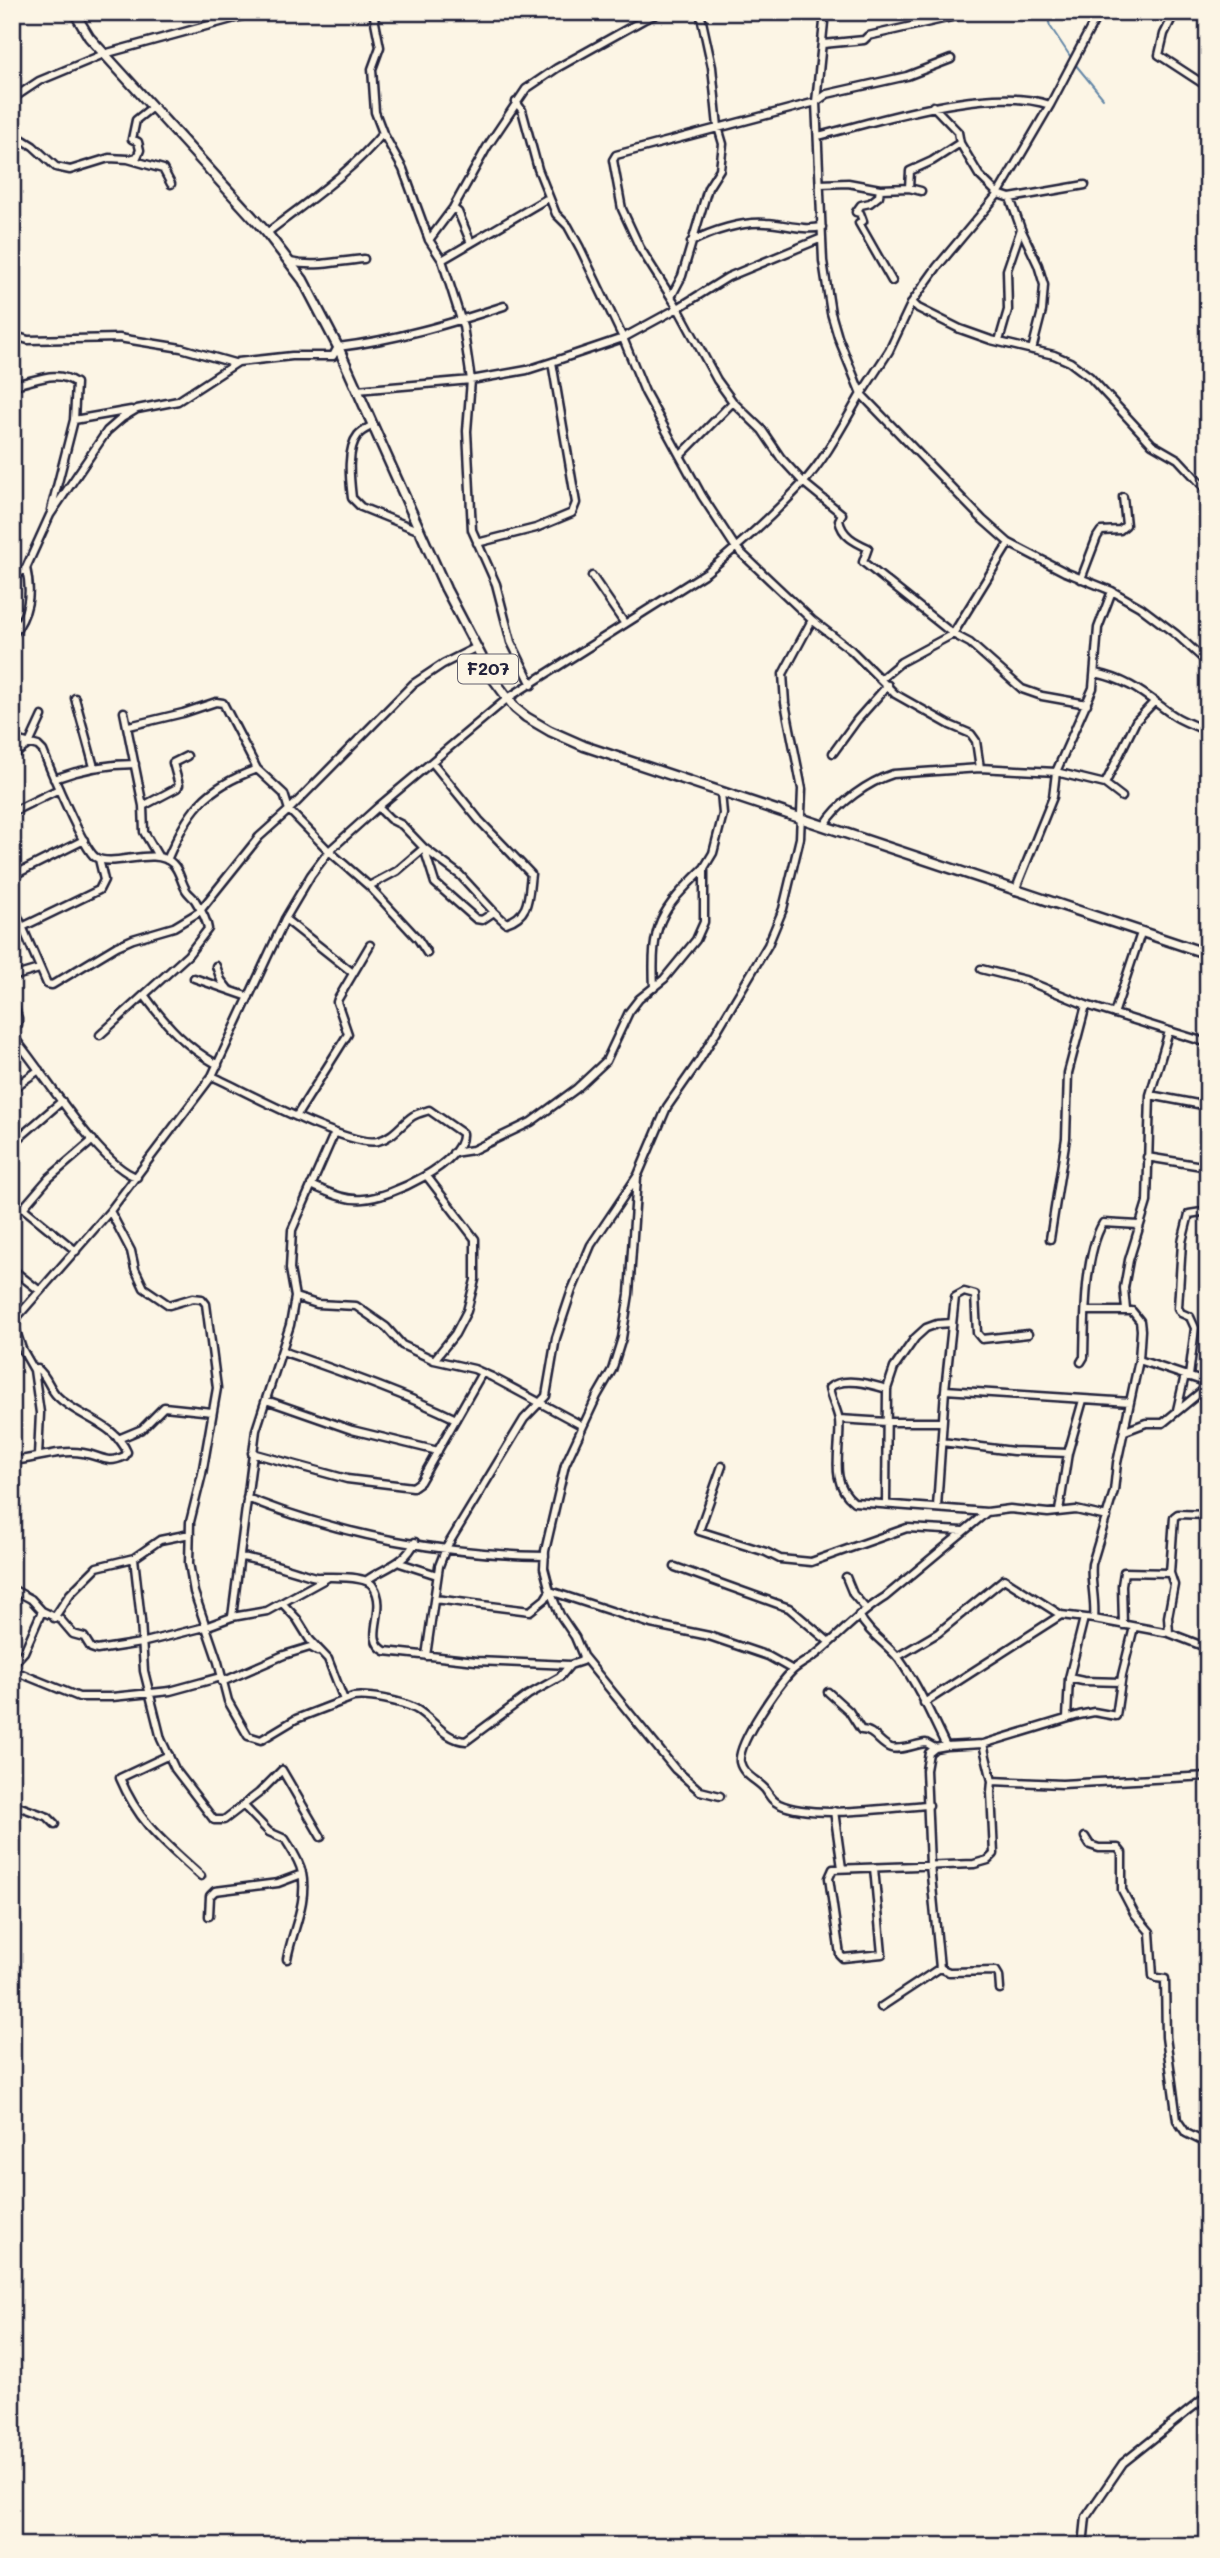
<svg xmlns="http://www.w3.org/2000/svg" width="1220" height="2558" font-family="Mali,sans-serif">
	<style>
		.lines { fill: none; stroke-linecap: round; stroke-linejoin: round }
		.stream { stroke: #6588a8; stroke-width: 2 }
		.minor-casing { stroke: #22223b; stroke-width: 11 }
		.major-casing { stroke: #22223b; stroke-width: 13 }
		.minor { stroke: #fcf5e5; stroke-width: 6 }
		.major { stroke: #fcf5e5; stroke-width: 8 }
		.labels { text-anchor: middle; stroke-width: 5; stroke-linejoin: round; paint-order: stroke }
		.shield { fill: #fcf5e5; stroke: #63616e; stroke-width: 2 }
		.shield-label { font-size: 18px; font-weight: bold; fill: #22223b }
	</style>
	<rect width="100%" height="100%" fill="#fcf5e5"/>
	<filter id="ink" filterUnits="userSpaceOnUse"><feTurbulence type="fractalNoise" baseFrequency=".0143" numOctaves="2"/><feDisplacementMap in="SourceGraphic" scale="14" xChannelSelector="R" yChannelSelector="G"/><feConvolveMatrix kernelMatrix="1 2 1 2 8 2 1 2 1" color-interpolation-filters="sRGB"/></filter>
	<g filter="url(#ink)">
		<g class="lines">
			<path class="stream" d="M1046,12l4,14 20,30
				M1075,64l28,34"/>
			<defs>
				<path id="minor" d="M373,12l7,35 -8,22 3,43 8,21 20,36 26,71 13,20 21,66 8,54 -4,51 5,99 24,54 15,58 21,43
					M1099,12l-49,93 -52,89 -61,73 -25,35 -23,49 -28,43 122,126 26,23 56,29 47,19 28,16 37,28 31,28
					M1175,12l-11,22 -5,21 49,32
					M823,44l41,-4 4,-4 106,-24
					M951,59l-44,17 -80,18 -11,8 -200,53 -3,5 9,49 18,39 38,60 39,72 16,22 29,28 19,28 23,25 38,31 -3,6c3,16 16,22 29,28l-5,14 90,72 17,9 52,46 20,7 45,8
					M1208,98v11
					M12,99l27,-18 65,-27 153,-42
					M516,102l6,8 16,59 18,45 12,12 12,22 43,90 22,54 57,104 34,52 76,72 39,30 44,44 55,31 21,9 5,7 4,27
					M933,106l25,26 2,11 19,32 19,19 12,4 75,-13
					M12,133l21,13 23,21 14,3 39,-12 19,1 35,10 8,15
					M818,136c61,-15 172,-52 232,-31
					M130,159l7,-2 3,-7 -2,-8 -6,-3 4,-19 15,-12
					M820,184l28,-1 32,6 29,-1 12,3
					M909,188l1,-17 22,-10 28,-18
					M880,189l-1,7 -9,7 -9,2 -5,7 4,1 3,8 -4,2 33,58
					M1010,198l11,31 17,36 6,20 -2,26 -10,39
					M453,208l5,4 13,31
					M267,233c41,-32 83,-60 116,-100
					M429,240l24,-32 34,-61 39,-58 31,-21 88,-49 17,-7
					M691,242c20,-11 52,-21 75,-19 19,1 37,8 56,4
					M442,260l106,-62
					M290,262c26,6 48,-1 74,-3
					M671,297l11,-21 26,-88 12,-19 3,-25 -5,-17 -6,-60 -12,-55
					M912,302l6,6 42,21 31,11 63,15 16,7 20,15 62,67 26,15 25,27
					M12,335l16,5 91,-2 62,10 53,15
					M999,341l9,-31 -1,-40 14,-41
					M12,385c23,-3 43,-17 64,-2l-2,37 -23,90
					M357,390l114,-10 56,-10 25,-8 71,-24 55,-30 50,-31 94,-39
					M74,420l57,-10
					M373,425c-5,3 -11,5 -15,10 -12,15 -8,45 -6,63l9,9 59,24
					M680,456l53,-54
					M477,543l59,-15 36,-15 4,-10 -24,-141
					M592,576l33,48
					M12,579l14,-11 24,-53 57,-84 15,-13 15,-9 41,-8 60,-39 54,-6h41l5,-9c57,-7 111,-23 166,-41
					M1081,579l16,-42 4,-6 19,-1 6,-5 -3,-28
					M12,636c17,-22 20,-42 14,-68
					M1095,673c35,7 50,22 78,42 10,7 24,11 35,17
					M882,678l19,-16 52,-28 56,-91
					M75,698l19,69
					M124,712l19,94 1,26 14,24
					M129,726l54,-13 33,-11 7,1 34,66 27,25 5,16 40,41 40,35 49,53 9,14
					M12,739l26,7 5,5c7,18 40,97 52,106 18,12 60,-12 78,7 6,6 8,17 12,24 2,5 7,8 10,12 5,8 12,21 13,29l-20,26 -88,80
					M833,753l24,-33 31,-35
					M12,756l17,-12 13,-28
					M54,779c27,-10 52,-15 81,-15
					M1105,784l31,-63 19,-20
					M143,806l34,-18 2,-3 -6,-22 14,-7
					M378,807l12,12 12,6 22,23 11,35 41,36 6,1 12,-8 12,11c25,-8 22,-27 25,-49l-52,-54 -47,-58
					M12,812l47,-23
					M824,826c14,-23 44,-44 69,-52l87,-6 76,4 49,12 17,13
					M167,860c22,-50 37,-72 90,-91
					M12,876l72,-36
					M369,886l28,-15 27,-23 36,27 34,37
					M1015,891l38,-94 3,-25 37,-84 5,-60 14,-37
					M12,903l35,81 5,1 65,-39 16,-7 41,-12 25,-15 60,-75 30,-27 124,-126 30,-20 34,-17
					M285,919l68,54
					M12,932l87,-42 5,-10 -5,-21
					M216,966l5,14 7,9
					M981,969l44,11 61,25 122,38
					M12,977l27,-8
					M194,978l55,19
					M654,988c-3,-64 5,-76 50,-120
					M145,996c21,29 41,51 73,69
					M12,998l6,20v7l-6,5
					M1114,1014l27,-81
					M12,1035c28,32 89,133 125,142
					M212,1076c33,15 137,72 166,65 16,-4 23,-17 35,-25 5,-3 11,-4 16,-6l33,23c3,30 -73,65 -99,66 -18,2 -35,-7 -52,-14
					M12,1089l27,-19
					M1150,1095l58,11
					M297,1115l51,-81 -11,-32 1,-3 32,-54
					M12,1144l50,-43
					M453,1153l20,-3 58,-28 45,-33 30,-28 23,-49 10,-13 25,-20 32,-39 8,-18v-54l9,-15 10,-39 -2,-22
					M1147,1157l61,10
					M426,1175l49,64v41l-8,31 -12,23 -21,26
					M12,1199l64,52
					M24,1207l25,-29 44,-38
					M110,1211l21,40 4,18 9,19 25,17 24,-7 9,1 4,5 11,84 -15,86 -12,48 -1,41 5,29 24,70 10,39 20,35 13,4 35,-21 57,-22c17,-2 48,4 63,12 17,10 29,31 50,32l62,-46 32,-18 10,-12
					M1050,1239l16,-101 2,-65 18,-68
					M12,1269l28,22
					M295,1297l22,7 39,2 30,21 16,18 32,15 40,9 18,8 91,49
					M1126,1310l-2,-22 5,-28 18,-58 3,-107 19,-64
					M1087,1311h45l8,10 1,9 -2,30 -22,103 -3,28 -22,73c-2,18 4,36 2,55
					M13,1322l9,27 12,21 6,43 -2,43
					M12,1323l98,-112 102,-135 73,-157 26,-44 18,-24 49,-44 130,-109 199,-126c33,-27 66,-57 95,-88 23,-24 42,-61 59,-90l-23,-57 -7,-24 -8,-52 -7,-159 9,-90
					M282,1351c59,21 118,41 174,68
					M1139,1360l69,23
					M1081,1362l3,-5c1,-38 0,-102 19,-134l36,2
					M1189,1376l6,-48 -5,-11 -9,-4 -3,-5 4,-66 7,-28 19,-3
					M887,1389c-17,-5 -44,-13 -58,-1 2,11 8,21 10,32 3,29 -12,61 15,82l133,10 23,-3 38,4 28,-3 31,7
					M945,1390l185,12
					M266,1400l86,30 86,21
					M1177,1410l8,-35
					M839,1419l48,3h55
					M1125,1431l21,-8h17l45,-37
					M118,1439l24,-10 22,-22 48,5
					M942,1442l71,9 55,2
					M252,1453l95,26 66,8 7,-5 62,-109
					M12,1461c24,-2 47,-12 71,-8 19,3 23,12 42,3l2,-4c-12,-29 -50,-35 -70,-56 -8,-8 -10,-20 -19,-27l-4,1
					M722,1466l-23,65 67,21 14,7 31,3 96,-34 56,3
					M247,1498c94,37 197,57 298,58
					M886,1503l1,-114 7,-21 21,-30 11,-10 11,-4 15,-1
					M937,1507l8,-117 10,-93 9,-5 11,3 2,38 5,6 46,-5
					M1059,1511l9,-58 15,-53
					M190,1534l-30,6 -26,18 7,62 3,51 17,68 14,30 39,51h10l35,-27 23,-23 39,67
					M241,1557c20,3 39,9 58,15 7,2 15,6 22,5 11,0 45,-2 52,9 16,24 -11,52 12,65l91,10 94,4 12,-4 1,-5 -8,-19 -15,-22 -10,-24 -6,-23 1,-17 20,-86 32,-69 15,-26 10,-32 7,-44 8,-117
					M400,1563l37,12
					M675,1567l114,41 40,34
					M846,1577l7,17 13,15
					M367,1580c18,-13 38,-16 48,-38
					M12,1589l19,10 11,12 19,9 12,14 11,3 7,11 6,2 44,-7 64,-16 27,-10 35,-6 60,-33
					M435,1599l95,12 15,-12 5,-8 101,33 58,12 59,20 25,14
					M283,1604l14,15 13,21 18,19 16,41
					M859,1615c10,19 27,28 40,44 20,28 32,56 47,87
					M232,1617l24,-187 34,-105 5,-28 -5,-28 2,-39 42,-96
					M54,1618l16,-24 27,-27 37,-9
					M1123,1625l-1,-40 2,-13 46,1
					M1169,1633l-1,-16 6,-32 -4,-12 4,-56 4,-3 30,1
					M426,1656l13,-90 7,-18 78,-129 22,-23 10,-58 16,-48 19,-45 47,-70 29,-68 32,-46 69,-116 15,-36 17,-71 2,-49 -17,-86 -2,-29 29,-54
					M583,1656l92,113 25,22 20,5
					M897,1657l41,-24 66,-54 57,36 33,4 75,14 39,15
					M12,1665l12,-13 18,-41
					M12,1670l67,27h33l58,-6 51,-14
					M1069,1678l14,3 38,1
					M222,1682l62,-27 26,-8 7,4
					M828,1692l21,19 12,19c14,0 18,14 30,18 11,3 24,-4 35,-5l9,5
					M924,1703l137,-88
					M1067,1718l2,-40 15,-60
					M169,1755l-49,23c20,47 44,64 81,98
					M992,1781l70,3 146,-8
					M12,1804l36,13 7,7
					M929,1805c-40,2 -115,15 -150,-1 -8,-4 -9,-8 -14,-15 -8,-9 -22,-14 -25,-27 -3,-19 39,-78 53,-92 8,-7 18,-11 26,-18 23,-19 41,-40 66,-55l102,-85
					M244,1806l25,26 16,7c6,10 15,22 17,34 6,29 -10,58 -15,86
					M834,1811l8,57
					M1085,1837l5,8 9,3h19l4,5v37l12,23 16,19 3,44 3,2 9,1 1,58 11,83 9,13 22,11
					M874,1868l8,86 -39,4 -3,-3 -11,-77 4,-9 141,-5 14,-4 6,-6 -3,-62 1,-11 -9,-37
					M209,1916l1,-20 5,-5 63,-8 24,-9
					M940,1968l-10,-103 -4,-95 3,-17 6,-5 11,-2 37,-2 96,-29 15,-3 22,4 6,-41 12,-48
					M940,1968l9,4 47,-1 3,5 1,13
					M881,2007l59,-39
					M1083,2546l3,-29 37,-54 85,-68"/>
				<path id="major" d="M74,12l15,25 178,196 36,47 35,67 108,242 46,88 23,31 11,9 24,14 34,15 624,208"/>
			</defs>
			<use href="#minor" class="minor-casing"/>
			<use href="#major" class="major-casing"/>
			<use href="#minor" class="minor"/>
			<use href="#major" class="major"/>
		</g>
	</g>
	<g class="labels">
		<rect class="shield" x="458" y="654.5" width="60" height="29" rx="5"/>
		<g class="shield-label">
			<text x="488" y="675">F207</text>
		</g>
	</g>
	<rect width="1220" height="2558" fill="none" stroke="#fcf5e5" stroke-width="42"/>
	<rect x="21" y="21" width="1178" height="2516" fill="none" stroke="#22223b" stroke-width="2.5" filter="url(#ink)"/>
</svg>
